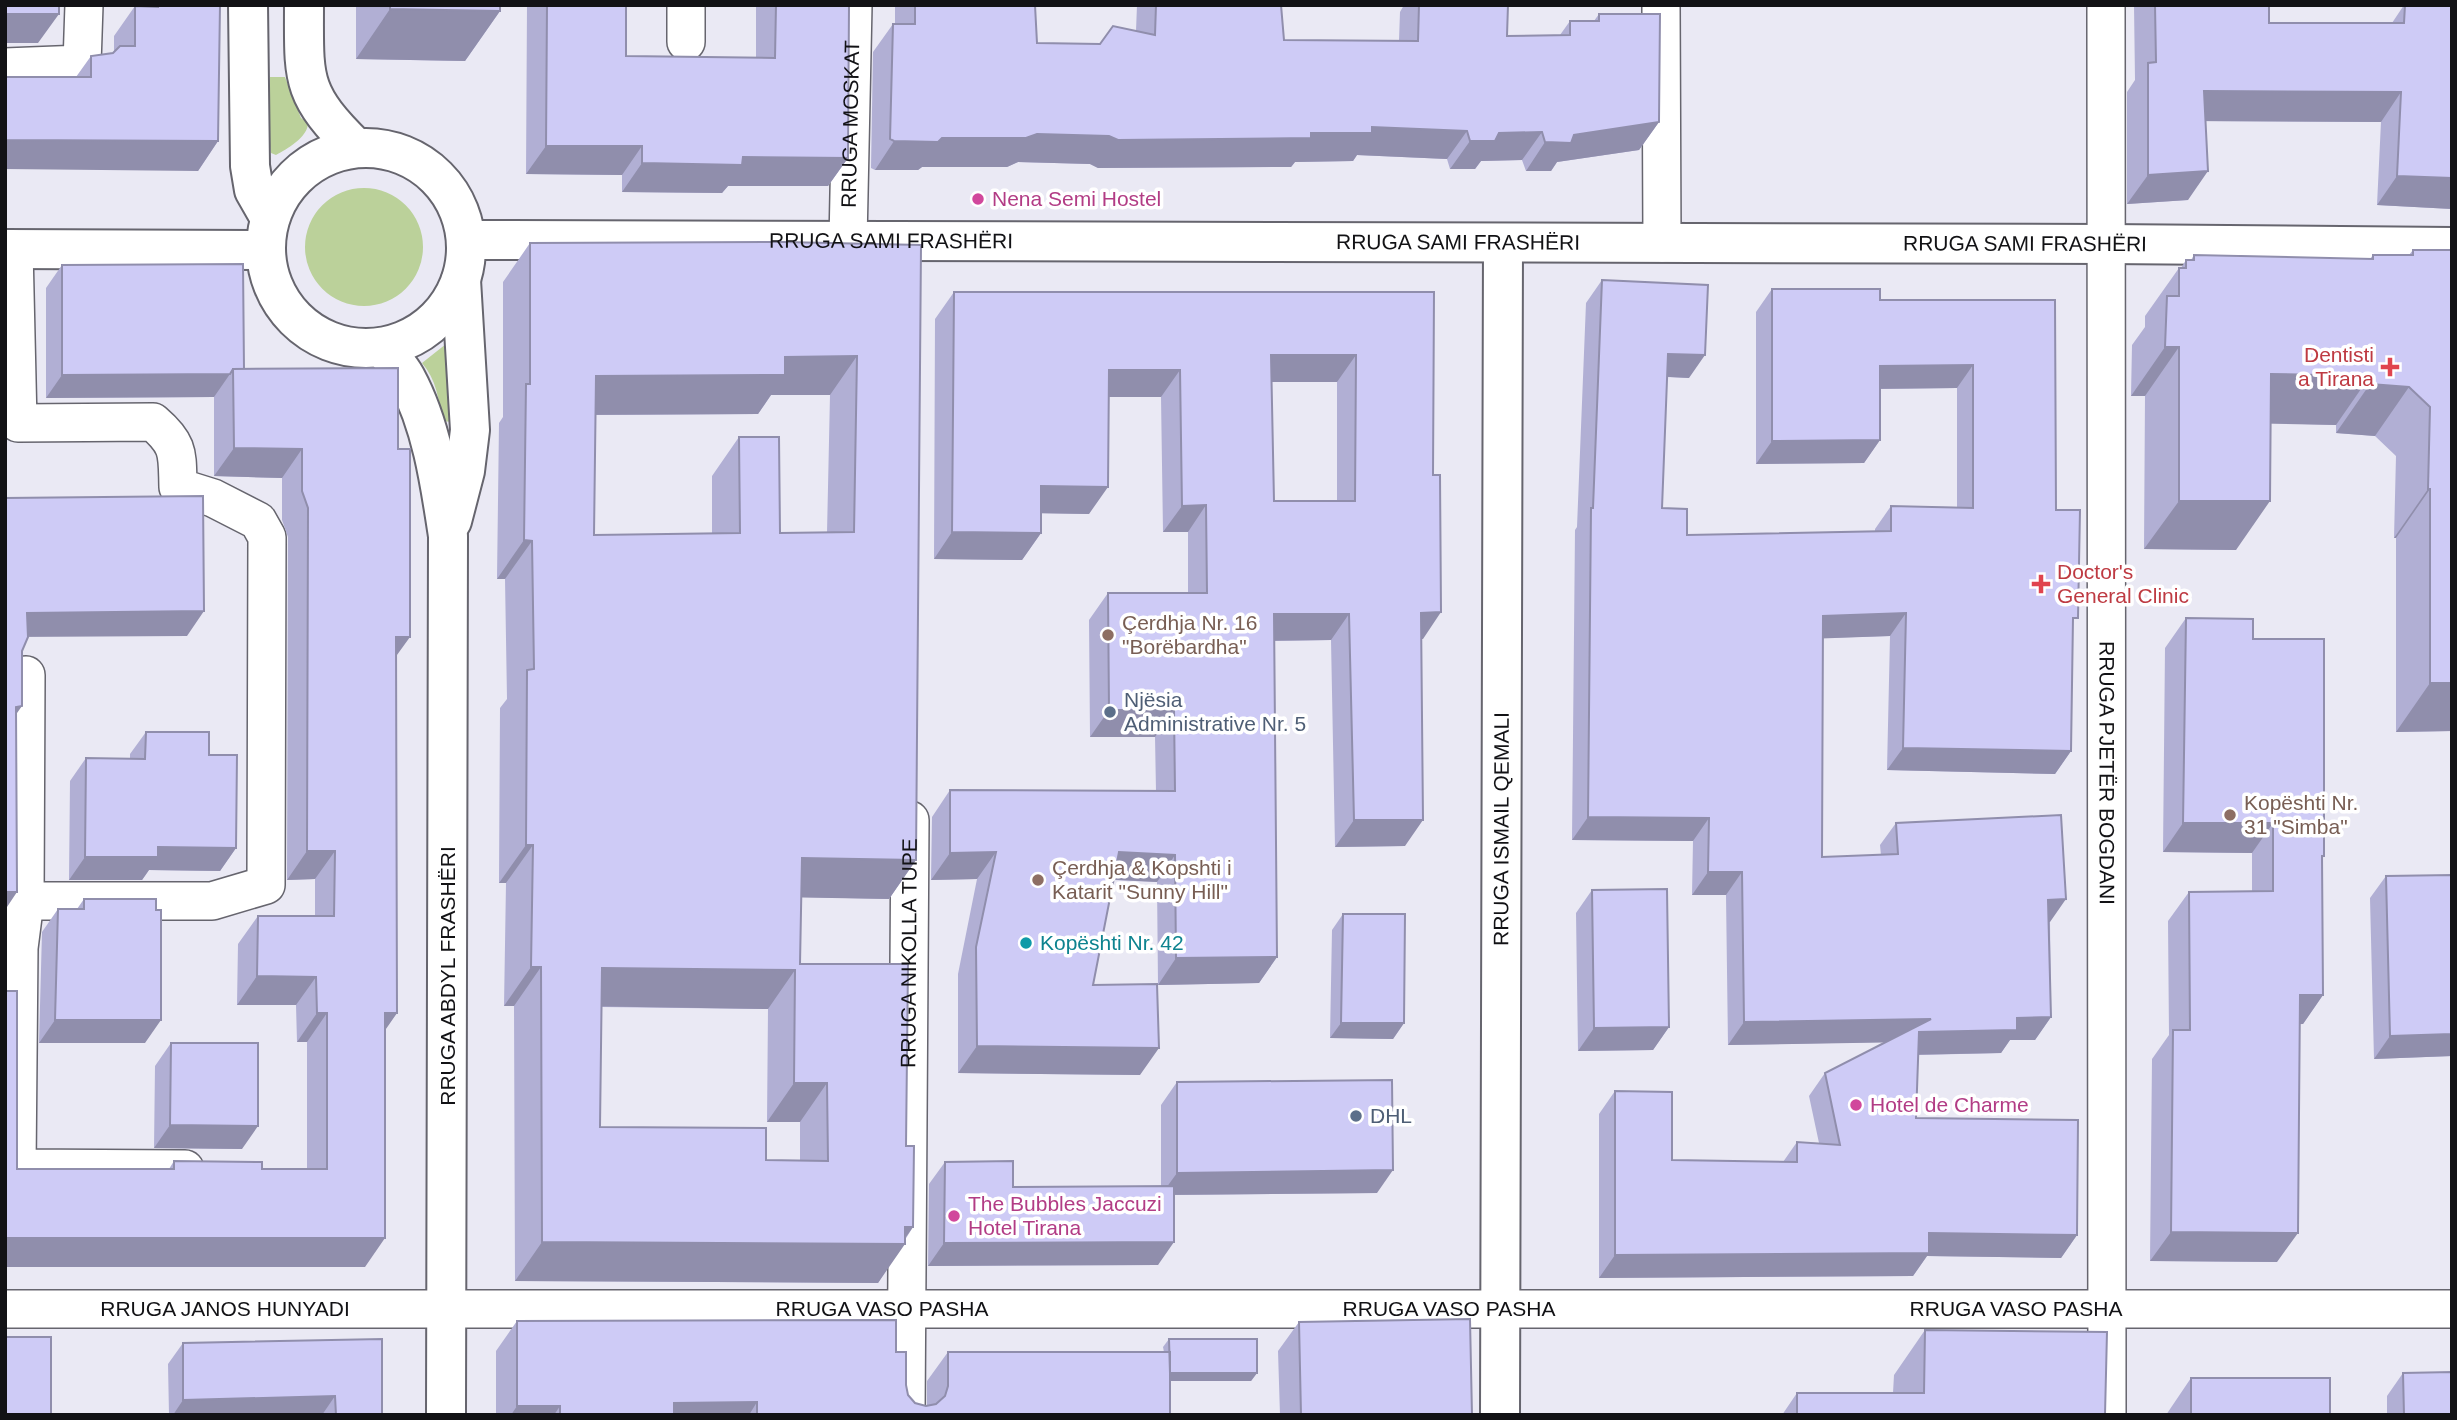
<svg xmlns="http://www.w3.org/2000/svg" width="2457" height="1420" font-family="Helvetica,sans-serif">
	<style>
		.green { fill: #bbd19a }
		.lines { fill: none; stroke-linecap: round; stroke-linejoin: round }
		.minor-casing { stroke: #66656e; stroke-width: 40 }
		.tertiary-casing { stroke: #66656e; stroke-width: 42 }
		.secondary-casing { stroke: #66656e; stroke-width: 42 }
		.minor { stroke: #fff; stroke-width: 37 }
		.tertiary { stroke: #fff; stroke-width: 38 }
		.secondary { stroke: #fff; stroke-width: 38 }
		.wall { fill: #b1afd4; fill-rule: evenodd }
		.shaded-wall { fill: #908eac }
		.building { fill: #cecbf6; stroke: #908eac; stroke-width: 2; fill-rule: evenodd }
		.hotel-dot { fill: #d1479c; stroke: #fff; stroke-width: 2.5 }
		.health-dot { fill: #e0444e; stroke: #fff; stroke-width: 2.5 }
		.education-dot { fill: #8d6e63; stroke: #fff; stroke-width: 2.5 }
		.service-dot { fill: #5c6f8a; stroke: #fff; stroke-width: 2.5 }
		.culture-dot { fill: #0f9aa8; stroke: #fff; stroke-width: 2.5 }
		.labels { text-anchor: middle; stroke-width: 7; stroke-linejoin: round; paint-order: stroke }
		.street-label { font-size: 21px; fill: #121215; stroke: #fff }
		.hotel-label { font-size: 21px; fill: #b23c85; stroke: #fff; text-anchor: start }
		.health-label { font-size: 21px; fill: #be3a42; stroke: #fff; text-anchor: end }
		.education-label { font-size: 21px; fill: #785e54; stroke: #fff; text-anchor: start }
		.service-label { font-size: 21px; fill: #4e5e75; stroke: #fff; text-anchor: start }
		.culture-label { font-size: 21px; fill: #0d838f; stroke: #fff; text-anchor: start }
	</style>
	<rect width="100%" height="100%" fill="#eae9f4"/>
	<path class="green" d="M270,77h15l16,41 7,5c0,14 -21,26 -32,32l-5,-2 -1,-7z
		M305 247a59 59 0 1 1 118 0a59 59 0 1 1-118 0Z
		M446,344l7,78 -12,-1c-1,-20 -5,-42 -19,-58z"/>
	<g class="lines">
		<defs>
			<g id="minor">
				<path d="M686,5v37"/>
				<path d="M1661,5l1,238"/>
				<path id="s1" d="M2106,5l1,1410"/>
				<path d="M5,67l77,-3 2,-59"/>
				<path id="s2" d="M848,241l5,-236"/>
				<path d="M14,249l4,174 135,-1c27,23 24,32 25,65l35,11 45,23 9,16 -1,348 -54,16h-187"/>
				<path d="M26,675l-1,226 -6,47 -2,220 168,1"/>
				<path id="s3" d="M5,1309h2447"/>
				<path id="s4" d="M906,1415l4,-595"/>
			</g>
			<g id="tertiary">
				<path id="s5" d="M1500,1415l3,-1172"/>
			</g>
			<g id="secondary">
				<path d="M248,5l2,161 4,24 16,28"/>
				<path d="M304,5c0,74 -4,88 51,142"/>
				<circle cx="366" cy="248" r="100"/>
				<path id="s6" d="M466,240l1641,4 345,3"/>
				<path d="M5,249l261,1"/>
				<path d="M383,347c7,10 17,20 23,31 26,48 34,105 42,158l-2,879"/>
				<path d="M452,521l13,-50 5,-41 -9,-150"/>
			</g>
		</defs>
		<use href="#minor" class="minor-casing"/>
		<use href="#tertiary" class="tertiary-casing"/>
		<use href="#secondary" class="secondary-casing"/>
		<use href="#minor" class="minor"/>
		<use href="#tertiary" class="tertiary"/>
		<use href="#secondary" class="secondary"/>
	</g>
	<path class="wall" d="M138,5h82l-2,136 -20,30 -122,-94 15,-21 22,-3 1,-1v-16l21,-30h3z
		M356,5h144v6l-35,50 -109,-2z
		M527,5h99v51l130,2v-53h93l-1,153 -20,28h-100l-6,7 -100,-1v-17l-96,-1z
		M895,5h165l-1,2h-24l2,36 63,1 36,-13 1,-26h144l3,35 115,1 1,-29 4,-7h15l88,31 53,-1 10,-14h24l5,-7 60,108 -20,28 -82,12 -6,9h-25l-4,-11 -41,1 -6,8h-25l-3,-10 -90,-4 -4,6 -58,1 -4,5 -193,1 -8,-4 -72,-2 -11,5h-85l-4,3h-43l-4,-2 2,-116 20,-28h2z
		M2134,5h135v18h123l12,-18 48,1v203l-75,-4 4,-83 -176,-1 -17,79 -61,4v-112l8,-12z
		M530,243l391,2 -5,615 -27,39 -88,-2 -1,67 106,182 7,81 -35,56 -363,-2 -1,-275h-10l2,-123h-7l1,-175 7,-9 -2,-120h-8l2,-156 4,-6v-135zM771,395h59l-3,138h-47l-41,-96 -27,39v58l-118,1 1,-120 163,-1zM601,1007l167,2 -1,113h33v39l-34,-1 -166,-33z
		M2413,250h39v481l-56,1v-194h-2l2,-82 -21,-20 -39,-3v-8l-66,-2 -34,127 -92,-1 1,-153h-14l1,-51 13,-18v-11l34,-48h2l5,-8h5l3,-5 176,4 3,-4h36z
		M62,265l182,104 154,-1 -2,289 1,356 -12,16 -20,238h-360v-276l12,178h152l5,-8 88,8h45v-127h-10l-1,-37h-59l1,-61 20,-28h57v-37l-28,1 1,-343 -6,-17v-42l-68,-2v-79l-168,1v-110z
		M1602,280l87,98 -22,-1 -5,131 25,27 188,-4v-2l16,-23 66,1v-119l-77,1v51l-16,23 -108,1v-152l16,-23 108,11h175l1,210 17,114 -2,127 -16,23 -168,-4 3,-134 -67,2 -1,219 59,-2 -1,-10 16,-22 154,99 1,95 -16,23h-25l-9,13 -83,2 -2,63 161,117 -16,23 -134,-2 -14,20 -314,2v-164l16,-23 57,69 111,2 14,-20 22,1 -10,-47 16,-23 60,-31 -157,3 -2,-150h-34l1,-54 -121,-1 3,-310 2,-3 9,-224z
		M954,292h480l-11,347h-1l-17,207 -70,1 -4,-207 -57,1 3,316 -18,26 -101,2 -1,-103 -44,-2 -20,105 47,90 -182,-2v-99l19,-95 -46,1 1,-63 18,-27 206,1 -1,-54h-65l-1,-117 19,-27h80v-61h-25l-2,-135h-52l-20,117 -48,-1v20l-19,27 -88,-1 1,-240zM1271,382h66v119h-63z
		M2186,618l67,21 71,217 -2,3 1,136 -20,29h-4l-22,238 -127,-1 2,-202 17,-24 -1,-114 21,-29 63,-1v-38l-89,-1 2,-204z
		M146,732l63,23 27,93 -16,23 -71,-1 -7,10h-73l1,-99 16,-23 44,1v-5z
		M2452,875v181l-78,3 -4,-161 16,-22z
		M1592,890l77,137 -16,23 -75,1 -2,-138z
		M84,899l61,144h-106l3,-111 16,-23h19z
		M1343,914l61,109 -11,16 -63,-1 2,-108z
		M171,1043l71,106 -88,-1 1,-82z
		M1177,1082l200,111 -203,2 -16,70 -230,1 1,-82 16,-22 68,25 148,-1v-81z
		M517,1321l379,31 12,43 7,8 11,3h1v-25l21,-29h216l-1,-5 6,-8 88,34 -6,8h-81v34h-674v-64z
		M1299,1322l173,93h-192l-2,-64z
		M1925,1330l180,85h-323l15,-22h96l1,-18z
		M382,1339v76h-213l-1,-51 15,-21z
		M2403,1373l49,42h-65v-19z
		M2191,1378l139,37h-164z"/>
	<path class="shaded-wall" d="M1015,5h45l-1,2h-45z
		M390,9l110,2 -35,50 -109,-2z
		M5,14h54l-21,29h-33z
		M2204,91l197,1 -20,30 -198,-1z
		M1659,122l-20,28 -82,12 -6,9h-25l19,-29 29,-7z
		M1372,127l95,4 -20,28 -90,-4 -4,6 -58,1 -4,5 -193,1 -8,-4 -72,-2 -11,5h-85l-4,3h-43l19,-29 143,-7 274,-1z
		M1542,132l-20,28 -41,1 -6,8h-25l20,-28 29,-8z
		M5,140l213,1 -20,30 -193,-2z
		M546,146h96l-20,29 -96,-1z
		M743,157l105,1 -20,28h-100l-6,7 -100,-1 20,-29z
		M2208,171l-20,29 -61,4 21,-29z
		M2397,176l55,2v31l-75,-4z
		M2165,347h14l-34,49h-14z
		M1668,354l37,1 -16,23 -37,-2z
		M1271,355h85l-19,27h-85z
		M857,356l-27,39h-59l-13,19 -189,1 27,-39 189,-19z
		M1973,365l-16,23 -93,1 16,-23z
		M1109,370h71l-19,27h-71z
		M230,374l-16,23 -168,1 16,-23z
		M2271,374l99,2 -34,49 -99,-2z
		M2370,384l39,3 -34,49 -39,-3z
		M1880,440l-16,23 -108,1 16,-23z
		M234,448l68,1 -20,29 -68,-2z
		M1041,486l67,1 -19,27 -66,-1z
		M2428,489h2l-34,49h-2z
		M2179,501h91l-34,49 -92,-1z
		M1206,505l-18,27h-25l19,-26z
		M952,532l89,1 -19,27 -88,-1z
		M524,540l8,1 -27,38h-8z
		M204,611l-17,25 -177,1 17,-24z
		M1441,612l-18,27 -20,1 18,-27z
		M1906,613l-16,23 -83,3 16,-23z
		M1274,614h75l-18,26 -76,1z
		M396,637h14l-21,29z
		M2430,683h22v48l-56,1z
		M22,706l-17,24 11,-23z
		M1109,710h65l-19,27h-65z
		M1903,748l168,3 -16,23 -168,-4z
		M1588,817l121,1 -16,23 -121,-1z
		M1354,820h69l-18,26 -70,1z
		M2183,823h90l-21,30 -89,-1z
		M526,845h7l-27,38h-7z
		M158,847l78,1 -16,23 -71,-1 -7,10h-73l16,-23z
		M307,851h28l-20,28 -28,1z
		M996,852l-19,27 -46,1 19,-27z
		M1119,852l56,3 -18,27 -57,-3z
		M802,858l114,2 -27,39 -114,-2z
		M1708,872h34l-16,23h-34z
		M5,892h12l-12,18z
		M2066,899l-16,23h-18l16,-22z
		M1277,957l-18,26 -101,2 18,-27z
		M531,967h10l-27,39h-10z
		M602,968l193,2 -27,39 -194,-3z
		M257,976l59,1 -20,28h-59z
		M2300,995h23l-20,29 -24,1z
		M317,1013h10l-20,29h-10z
		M385,1013h12l-20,29z
		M2051,1017l-16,23h-25l-9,13 -99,2 10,-13 -184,3 16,-23z
		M55,1020h106l-16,23h-106z
		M1341,1023h63l-11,16 -63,-1z
		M1669,1027l-16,23 -75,1 16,-23z
		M2452,1034v22l-78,3 16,-23z
		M977,1046l182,2 -19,27 -182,-2z
		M794,1083h33l-27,39h-33z
		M170,1125l88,1 -16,23 -88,-1z
		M1393,1170l-16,23 -216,2 16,-22z
		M913,1227l-12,17h4l-27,39 -363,-2 27,-39z
		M2171,1232l127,1 -21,29 -127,-1z
		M1929,1233l148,2 -16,23 -134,-2 -14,20 -314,2 16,-23z
		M5,1238h380l-20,29h-360z
		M1174,1242l-16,23 -230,1 16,-23z
		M1169,1373h88l-6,8h-87z
		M335,1396l-13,19h-149l10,-15z
		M757,1402l-8,13h-83l8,-12z
		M517,1406h43l-6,9h-43z"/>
	<path class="building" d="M5,5h54v9h-54z
		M158,5h62l-2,136 -213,-1v-63h86v-21l22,-3 7,-7h15v-40l23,1z
		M390,5h110v6l-110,-2z
		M547,5h79v51l149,2 1,-53h73l-1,153 -105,-1 -1,8 -100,-2v-17h-96z
		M915,5h120l2,38 63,1 13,-18 42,9 1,-30h125l3,35 134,1 1,-36h89l-1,31 63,-1v-14h29v-7h61l-1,108 -85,13 -3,8 -26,-1 -3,-10 -43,1 -4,8h-25l-3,-10 -95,-4v6h-61v5l-193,2 -9,-4 -72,-2 -11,4h-84l-4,4 -44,-1 -4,-2 3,-115h22z
		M2155,5h114v18h135l1,-18 47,1v172l-55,-2 4,-84 -197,-1 4,80 -60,4v-112l8,-1z
		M784,242l137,3 -5,615 -114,-2 -2,106h108l-2,182h8l-1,81h-8v17l-363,-2 -1,-275h-10l2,-122h-7l1,-175 7,-1 -2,-128 -8,-1 2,-156h4v-141zM857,356l-3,176 -74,1 -1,-96h-40l1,96 -146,2 2,-159 189,-1v-18zM602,968l193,2 -1,113h33l1,78 -62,-1v-32l-166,-1z
		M2413,250h39v433h-22v-194h-2l2,-82 -21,-20 -39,-3v-8l-99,-2 -1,127h-91v-154h-14l2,-51h12v-28h7v-8h8v-5l179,4v-4h40z
		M243,264l1,105h-11l-3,5 -168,1v-110z
		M1602,280l106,5 -3,70 -37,-1 -6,154 25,1v26l204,-4v-25l82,2v-143l-93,1v74l-108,1v-152h108v11h175l1,210h24l-2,108h-5l-2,133 -168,-3 3,-135 -83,3 -1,241 76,-3 -2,-31 165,-8 5,84 -18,1 3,117 -34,1v12l-98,2 -3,86 162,2 -1,115 -148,-2v20l-314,2v-164l57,1v68l125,2v-20l43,3 -15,-72 106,-54 -187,3 -2,-150h-34l1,-54 -121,-1 3,-309h2z
		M954,292h480l-1,183h7l1,137 -20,1 2,207h-69l-5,-206h-75l3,343 -101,1 -1,-103 -56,-3 -26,133 64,-1 2,64 -182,-2 -1,-99 20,-95 -46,1v-63l225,1 -1,-81h-65l-1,-117h99l-1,-88 -24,1 -2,-136h-71l-1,117 -67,-1v47l-89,-1zM1271,355h85l-1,146h-81z
		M398,368v81h12v188h-14l1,376h-12v225h-380v-247h12v178h157v-8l88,1v7h65v-156h-10l-1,-36 -59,-1 1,-60h76l1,-65h-28l1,-343 -6,-17v-42l-68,-1 -1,-79z
		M203,496l1,115 -177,2 1,24 -6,14v55l-6,1 1,185h-12v-394z
		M2186,618l67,1v20h71v217h-2l1,139h-23l-2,238 -127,-1 2,-202h17l-1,-138 84,-1v-68h-90z
		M146,732h63v23h28l-1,93 -78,-1v10h-73l1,-99 59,1z
		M2452,875v159l-62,2 -4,-160z
		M1667,889l2,138 -75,1 -2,-138z
		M84,899h72v11h5v110h-106l3,-111h26z
		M1343,914h62l-1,109h-63z
		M171,1043h87v83l-88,-1z
		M1392,1080l1,90 -216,3v-91z
		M1013,1161v26l161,-1v56l-230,1 1,-81z
		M1470,1319l2,96h-171l-2,-93z
		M896,1320v32h10v33l2,10 7,8 11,3 10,-2 9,-8 3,-10v-34h222v63h-413v-13l-83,1v12h-114v-9h-43v-85z
		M1925,1330l182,2 -2,83h-308v-22h127z
		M5,1337h46v78h-46z
		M382,1339v76h-46l-1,-19 -152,4v-57z
		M1169,1339h88v34h-87z
		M2452,1372v43h-48l-1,-42z
		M2191,1378h139v37h-139z"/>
	<g class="hotel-dot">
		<circle cx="978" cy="199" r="7"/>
		<circle cx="1856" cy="1105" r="7"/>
		<circle cx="954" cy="1216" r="7"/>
	</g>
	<g class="health-dot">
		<path d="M2386.5 356.5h7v7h7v7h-7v7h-7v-7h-7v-7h7z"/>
		<path d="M2037.5 573.5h7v7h7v7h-7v7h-7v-7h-7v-7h7z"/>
	</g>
	<g class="education-dot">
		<circle cx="1108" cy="635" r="7"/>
		<circle cx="2230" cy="815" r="7"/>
		<circle cx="1038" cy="880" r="7"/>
	</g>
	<g class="service-dot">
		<circle cx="1110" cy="712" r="7"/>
		<circle cx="1356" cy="1116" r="7"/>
	</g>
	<circle class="culture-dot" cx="1026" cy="943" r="7"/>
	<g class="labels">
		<g class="street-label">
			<text dy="7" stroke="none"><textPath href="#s2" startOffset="117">RRUGA MOSKAT</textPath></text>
			<text dy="7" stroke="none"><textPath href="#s6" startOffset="425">RRUGA SAMI FRASHËRI</textPath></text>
			<text dy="7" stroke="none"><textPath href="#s6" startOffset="992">RRUGA SAMI FRASHËRI</textPath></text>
			<text dy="7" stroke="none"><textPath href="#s6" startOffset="1559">RRUGA SAMI FRASHËRI</textPath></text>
			<text dy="7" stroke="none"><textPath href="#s1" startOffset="768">RRUGA PJETËR BOGDANI</textPath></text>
			<text dy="7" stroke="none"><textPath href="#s5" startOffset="586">RRUGA ISMAIL QEMALI</textPath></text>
			<text dy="7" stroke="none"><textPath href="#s4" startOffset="462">RRUGA NIKOLLA TUPE</textPath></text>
			<text transform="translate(448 976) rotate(-90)" y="7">RRUGA ABDYL FRASHËRI</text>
			<text dy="7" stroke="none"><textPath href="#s3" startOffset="220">RRUGA JANOS HUNYADI</textPath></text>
			<text dy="7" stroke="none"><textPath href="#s3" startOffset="877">RRUGA VASO PASHA</textPath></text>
			<text dy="7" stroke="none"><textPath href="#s3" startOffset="1444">RRUGA VASO PASHA</textPath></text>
			<text dy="7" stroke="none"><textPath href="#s3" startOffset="2011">RRUGA VASO PASHA</textPath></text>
		</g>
		<g class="hotel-label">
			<text x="992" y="206">Nena Semi Hostel</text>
			<text x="1870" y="1112">Hotel de Charme</text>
			<text x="968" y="1211">The Bubbles Jaccuzi<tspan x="968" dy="24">Hotel Tirana</tspan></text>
		</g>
		<g class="health-label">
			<text x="2374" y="362">Dentisti<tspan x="2374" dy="24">a Tirana</tspan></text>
			<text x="2057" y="579" text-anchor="start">Doctor's<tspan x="2057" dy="24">General Clinic</tspan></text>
		</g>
		<g class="education-label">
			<text x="1122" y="630">Çerdhja Nr. 16<tspan x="1122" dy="24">"Borëbardha"</tspan></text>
			<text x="2244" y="810">Kopështi Nr.<tspan x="2244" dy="24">31 "Simba"</tspan></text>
			<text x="1052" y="875">Çerdhja &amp; Kopshti i<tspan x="1052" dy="24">Katarit "Sunny Hill"</tspan></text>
		</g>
		<g class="service-label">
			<text x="1124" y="707">Njësia<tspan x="1124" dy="24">Administrative Nr. 5</tspan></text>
			<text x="1370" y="1123">DHL</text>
		</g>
		<g class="culture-label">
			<text x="1040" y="950">Kopështi Nr. 42</text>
		</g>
	</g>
	<rect width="2457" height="1420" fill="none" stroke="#121215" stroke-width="14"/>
</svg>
